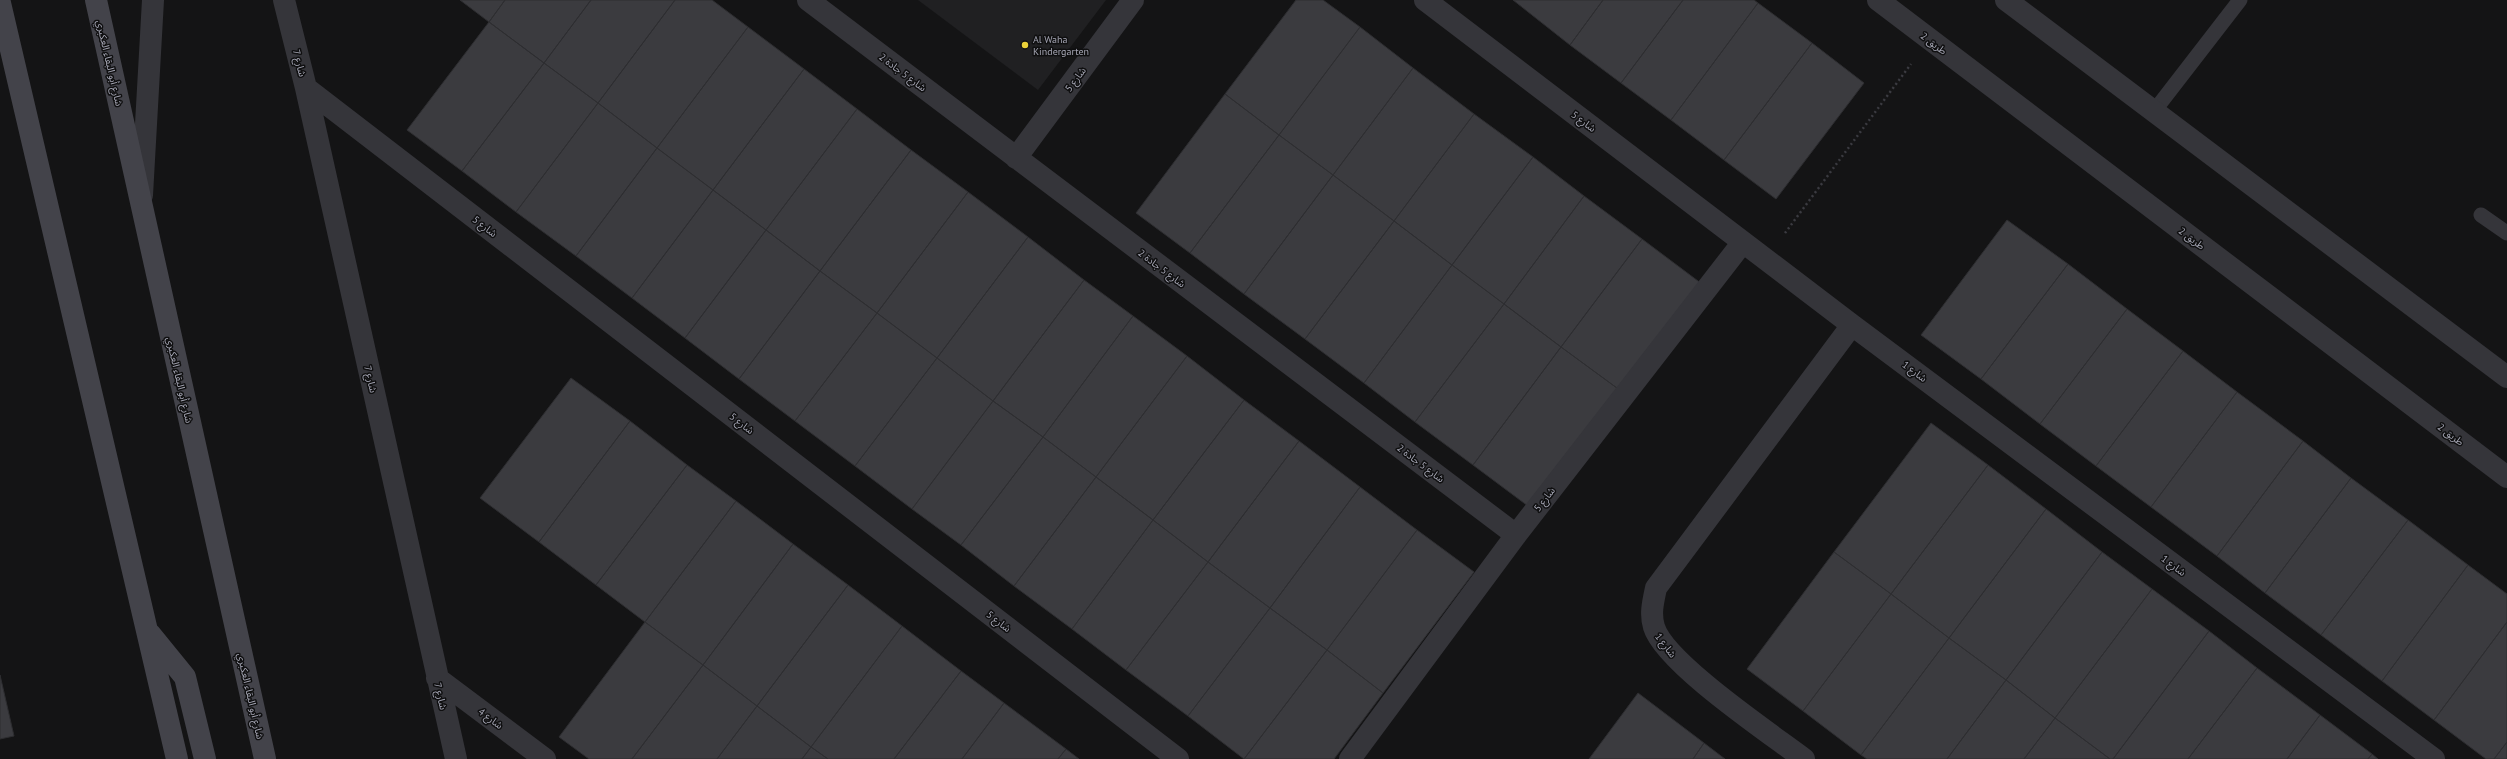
<svg xmlns="http://www.w3.org/2000/svg" width="2507" height="759" font-family="'PT Sans','Noto Sans Arabic',sans-serif">
	<style>
		.built { fill: #202022 }
		.building { fill: #3b3b3f; stroke: #2e2e31 }
		.lines { fill: none; stroke-linecap: round; stroke-linejoin: round }
		.path { stroke: #3b3b41; stroke-width: 2.5; stroke-dasharray: 2 3; stroke-linecap: butt }
		.service { stroke: #35353a; stroke-width: 15 }
		.minor { stroke: #35353a; stroke-width: 22 }
		.tertiary { stroke: #35353a; stroke-width: 22 }
		.secondary { stroke: #43434a; stroke-width: 22 }
		.poi-dot { fill: #e9d038; stroke: #0f0f10; stroke-width: 1.5 }
		.labels { text-anchor: middle; stroke-width: 3; stroke-linejoin: round; paint-order: stroke }
		.poi-label { font-size: 10px; fill: #a6a7b5; stroke: #0f0f10; text-anchor: start }
		.street-label { font-size: 10px; fill: #a6a7b5; stroke: #0f0f10 }
	</style>
	<rect width="100%" height="100%" fill="#141415"/>
	<path class="built" d="M918,0h188l-68,90z"/>
	<path class="building" d="M460,0h45l-16,22z
		M505,0h86l-47,63 -55,-41z
		M591,0h84l-77,103 -54,-40z
		M675,0h37l36,27 -91,121 -59,-45z
		M1296,0h27l37,27 -81,108 -54,-41z
		M1513,0h90l-33,45z
		M1603,0h80l-62,83 -51,-38z
		M1683,0h71l4,3 -87,117 -50,-37z
		M1758,3l54,40 -88,117 -53,-40z
		M489,22l55,41 -82,108 -55,-41z
		M748,27l56,42 -91,121 -56,-42z
		M1360,27l53,41 -80,107 -54,-40z
		M1812,43l52,40 -88,116 -52,-39z
		M544,63l54,40 -82,109 -54,-41z
		M1413,68l61,46 -80,107 -61,-46z
		M804,69l53,40 -91,121 -53,-40z
		M1225,94l54,41 -89,118 -54,-40z
		M598,103l59,45 -81,108 -60,-44z
		M857,109l54,41 -91,121 -54,-41z
		M1474,114l59,43 -81,108 -58,-44z
		M1279,135l54,40 -89,119 -54,-41z
		M657,148l56,42 -81,108 -56,-42z
		M911,150l57,42 -91,121 -57,-42z
		M1533,157l51,39 -80,108 -52,-39z
		M1333,175l61,46 -89,118 -61,-45z
		M713,190l53,40 -81,108 -53,-40z
		M968,192l60,45 -91,121 -60,-45z
		M1584,196l58,43 -81,108 -57,-43z
		M2007,220l61,44 -87,115 -60,-44z
		M1394,221l58,44 -88,118 -59,-44z
		M766,230l54,41 -81,108 -54,-41z
		M1028,237l56,43 -91,121 -56,-43z
		M1642,239l60,45 -81,107 -60,-44z
		M2068,264l59,45 -87,115 -59,-45z
		M1452,265l52,39 -89,118 -51,-39z
		M820,271l57,42 -82,108 -56,-42z
		M1084,280l49,36 -90,121 -50,-36z
		M1504,304l57,43 -88,118 -58,-43z
		M2127,309l56,42 -87,115 -56,-42z
		M877,313l60,45 -82,108 -60,-45z
		M1133,316l54,40 -91,121 -53,-40z
		M1561,347l60,44 -89,118 -59,-44z
		M2183,351l54,41 -86,115 -55,-41z
		M1187,356l57,44 -91,120 -57,-43z
		M937,358l56,43 -81,108 -57,-43z
		M571,378l59,43 -91,121 -59,-44z
		M2237,392l66,49 -86,115 -66,-49z
		M1244,400l55,41 -91,121 -55,-42z
		M993,401l50,36 -82,108 -49,-36z
		M630,421l57,44 -91,120 -57,-43z
		M1931,423l57,42 -97,129 -57,-42z
		M1043,437l53,40 -82,109 -53,-41z
		M1299,441l61,46 -90,121 -62,-46z
		M2303,441l48,37 -86,115 -48,-37z
		M687,465l49,36 -91,121 -49,-37z
		M1988,465l58,44 -97,129 -58,-44z
		M1096,477l57,43 -81,109 -58,-43z
		M2351,478l57,42 -87,115 -56,-42z
		M1360,487l57,43 -90,120 -57,-42z
		M736,501l57,43 -90,121 -58,-43z
		M2046,509l56,43 -96,128 -57,-42z
		M1153,520l55,42 -82,108 -54,-41z
		M2408,520l60,45 -86,116 -61,-46z
		M1417,530l57,42 -91,121 -56,-43z
		M793,544l55,41 -91,121 -54,-41z
		M1834,552l57,42 -88,117 -56,-42z
		M2102,552l50,37 -97,129 -49,-38z
		M1208,562l62,46 -82,108 -62,-46z
		M2468,565l39,29v28l-73,98 -52,-39z
		M848,585l54,41 -91,121 -54,-41z
		M2152,589l57,42 -96,128h-3l-55,-41z
		M1891,594l58,44 -88,117 -58,-44z
		M1270,608l57,42 -83,109 -56,-43z
		M645,622l58,43 -71,94h-43l-30,-22z
		M2507,622v120l-13,17h-8l-52,-39z
		M902,626l59,45 -67,88h-66l-17,-12z
		M2209,631l48,37 -69,91h-75z
		M1949,638l57,42 -59,79h-80l-6,-4z
		M1327,650l56,43 -49,66h-90z
		M703,665l54,41 -40,53h-85z
		M2257,668l63,47 -33,44h-99z
		M961,671l43,32 -42,56h-68z
		M0,675l14,61 -14,3z
		M2006,680l49,38 -31,41h-77z
		M1638,693l66,50 -11,16h-104z
		M1004,703l62,46 -8,10h-96z
		M757,706l54,41 -9,12h-85z
		M2320,715l52,39 -4,5h-81z
		M2055,718l55,41h-86z
		M2507,742v17h-13z
		M1704,743l21,16h-32z
		M811,747l17,12h-26z
		M1066,749l13,10h-21z
		M2372,754l6,5h-10z"/>
	<g class="lines">
		<path class="path" d="M1785,233l126,-169"/>
		<path class="service" d="M2155,110l85,-110
			M2481,215l26,18"/>
		<path class="minor" d="M284,0l22,88 150,671
			M808,0l708,535
			M1425,0l427,325 582,434
			M306,88l872,671
			M1016,158l117,-158
			M142,195l11,-195
			M437,678l108,81
			M1350,759l166,-224 227,-293
			M1804,759c-33,-25 -139,-96 -150,-132 -4,-13 -1,-25 2,-39l196,-263"/>
		<path class="tertiary" d="M1878,0l629,477
			M2006,0l501,377"/>
		<path class="secondary" d="M96,0l169,759
			M0,3l177,756
			M150,634l35,43 20,82"/>
	</g>
	<circle class="poi-dot" cx="1025" cy="45" r="4"/>
	<g class="labels">
		<g class="poi-label">
			<text x="1033" y="43">Al Waha<tspan x="1033" dy="12">Kindergarten</tspan></text>
		</g>
		<g class="street-label">
			<text transform="translate(1934 43) rotate(37)" y="4">طريق 2</text>
			<text transform="translate(110 63) rotate(77)" y="4">شارع أبو البقاء العكبري</text>
			<text transform="translate(300 63) rotate(76)" y="4">شارع 7</text>
			<text transform="translate(903 72) rotate(37)" y="4">شارع 5 جادة 2</text>
			<text transform="translate(1075 79) rotate(-53)" y="4">شارع 5</text>
			<text transform="translate(1584 121) rotate(37)" y="4">شارع 5</text>
			<text transform="translate(485 226) rotate(38)" y="4">شارع 5</text>
			<text transform="translate(2192 238) rotate(37)" y="4">طريق 2</text>
			<text transform="translate(1162 268) rotate(37)" y="4">شارع 5 جادة 2</text>
			<text transform="translate(1915 371) rotate(37)" y="4">شارع 1</text>
			<text transform="translate(371 379) rotate(77)" y="4">شارع 7</text>
			<text transform="translate(180 380) rotate(77)" y="4">شارع أبو البقاء العكبري</text>
			<text transform="translate(742 423) rotate(38)" y="4">شارع 5</text>
			<text transform="translate(2451 434) rotate(37)" y="4">طريق 2</text>
			<text transform="translate(1421 463) rotate(37)" y="4">شارع 5 جادة 2</text>
			<text transform="translate(1544 499) rotate(-52)" y="4">شارع 5</text>
			<text transform="translate(2174 565) rotate(37)" y="4">شارع 1</text>
			<text transform="translate(999 621) rotate(38)" y="4">شارع 5</text>
			<text transform="translate(1666 645) rotate(53)" y="4">شارع 1</text>
			<text transform="translate(251 696) rotate(77)" y="4">شارع أبو البقاء العكبري</text>
			<text transform="translate(441 696) rotate(77)" y="4">شارع 7</text>
			<text transform="translate(491 718) rotate(37)" y="4">شارع 4</text>
		</g>
	</g>
</svg>
